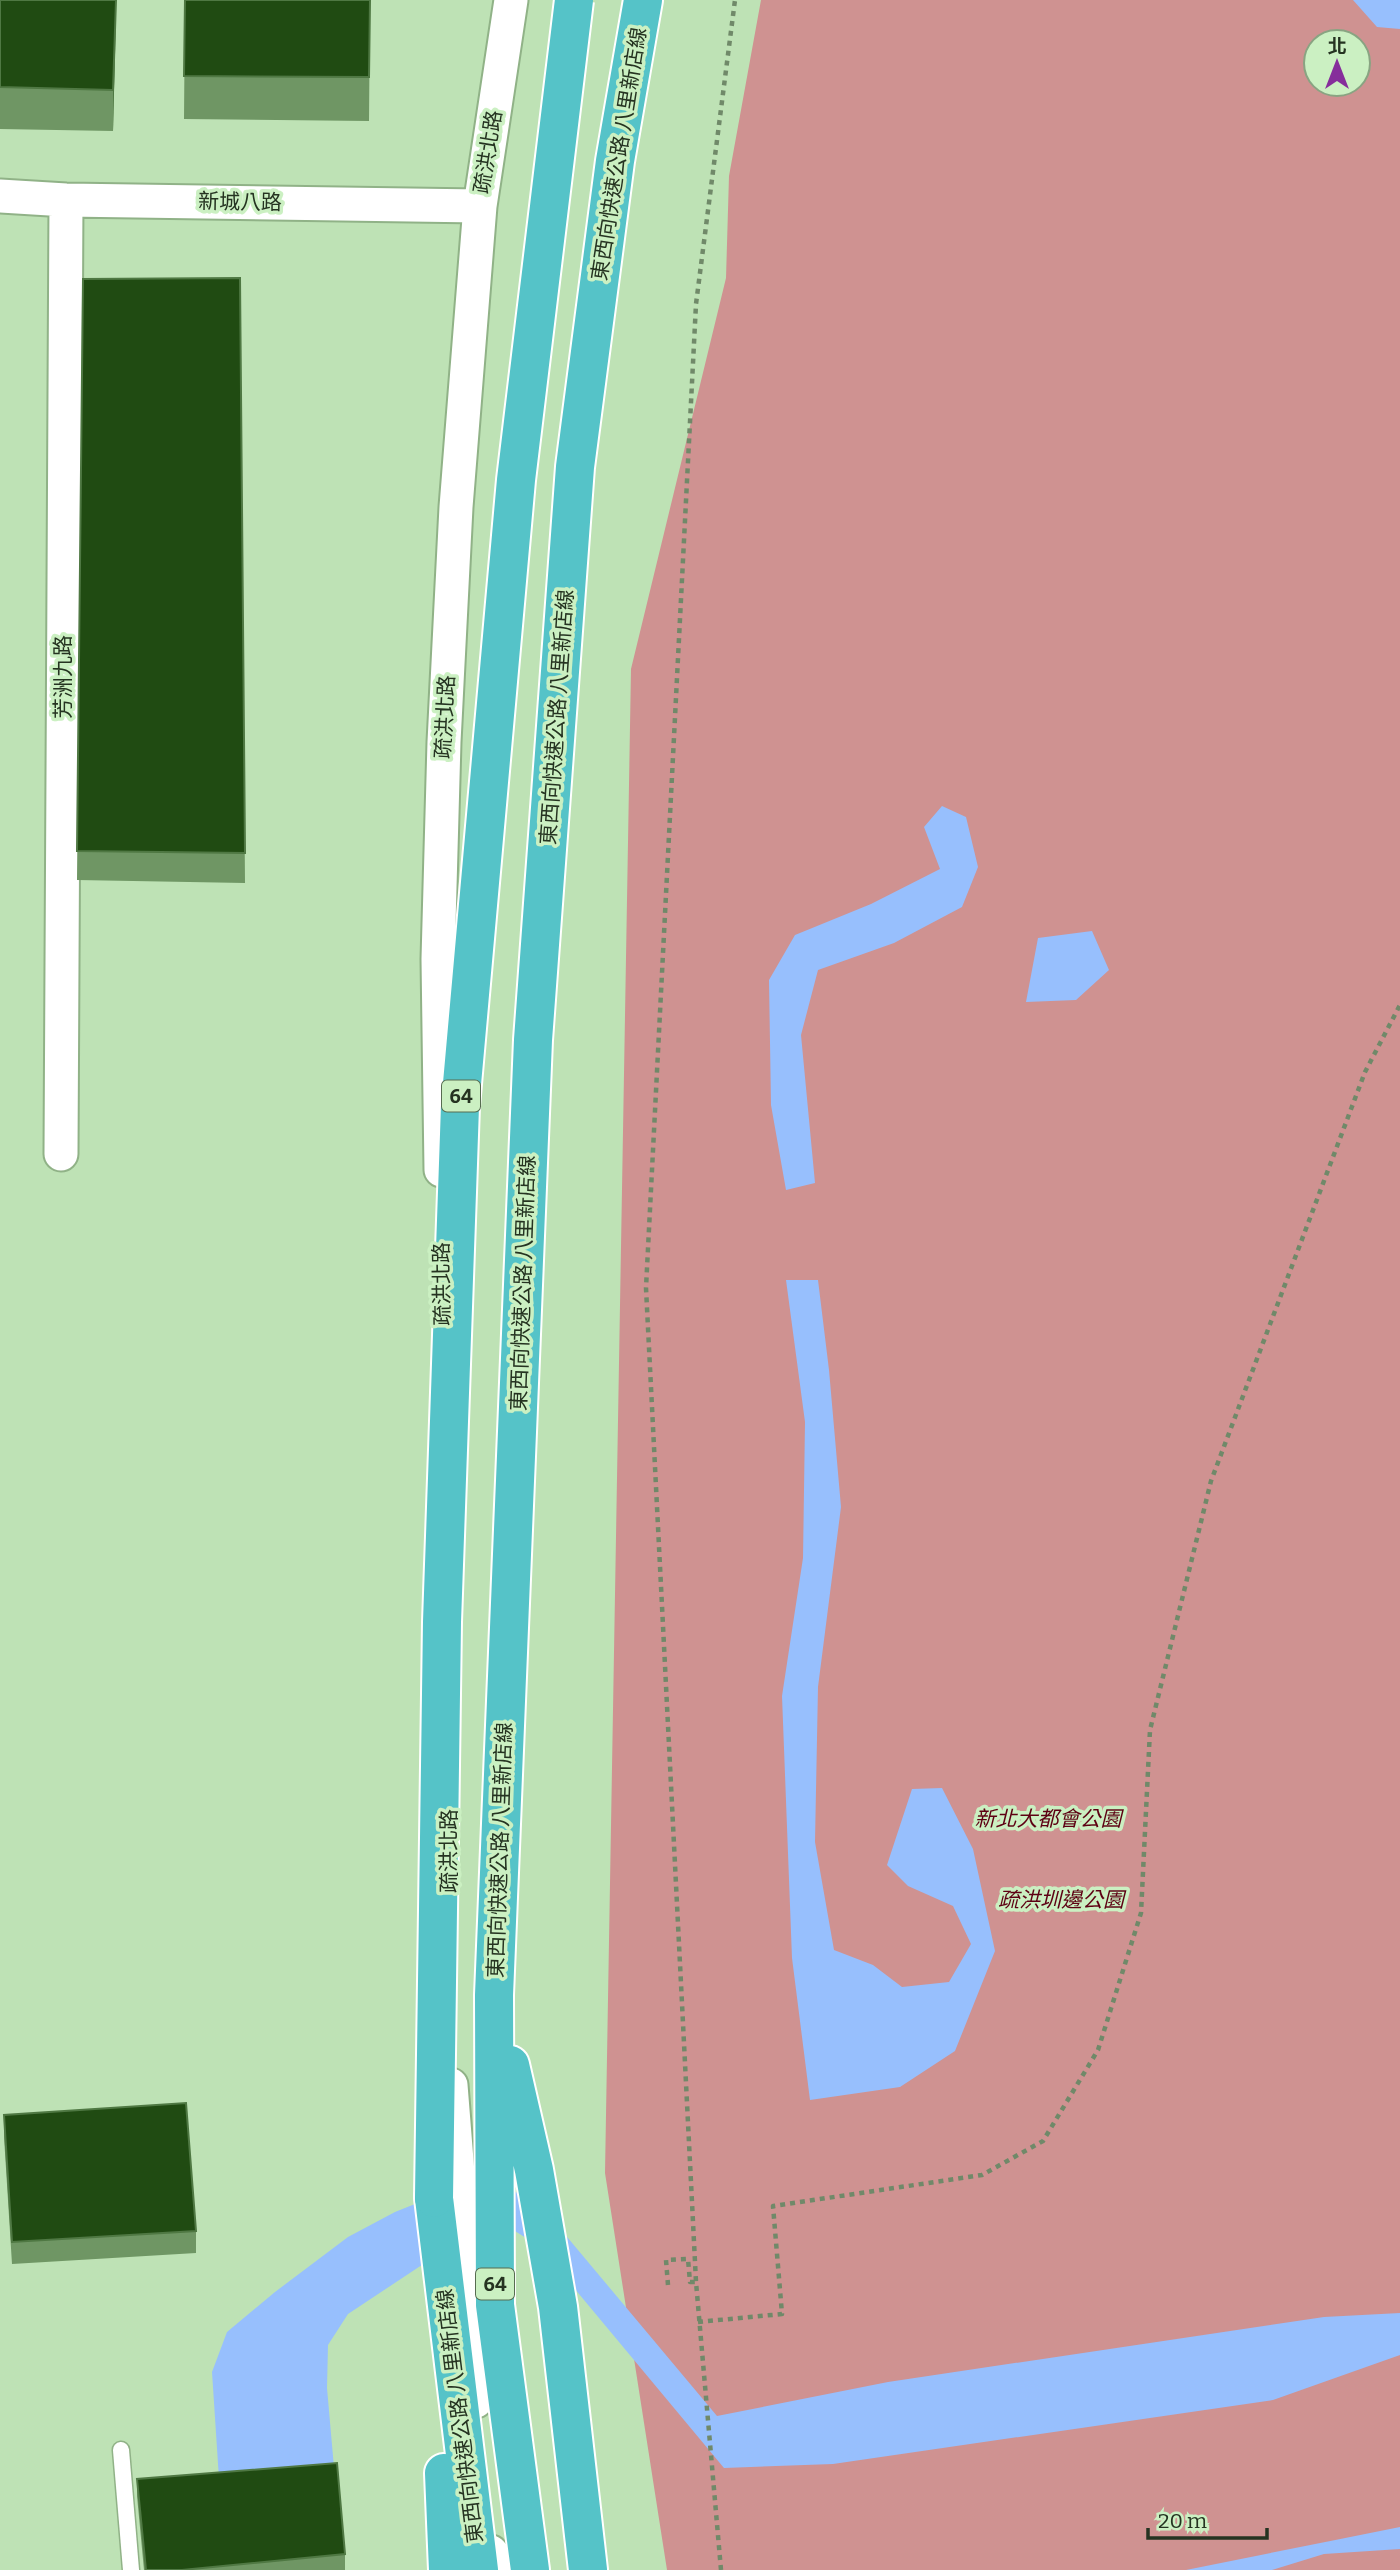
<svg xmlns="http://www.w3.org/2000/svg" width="1400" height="2570" font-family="Bitter,'Noto Sans TC',serif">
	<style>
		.green { fill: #cf9291; fill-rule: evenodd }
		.water { fill: #97bffd }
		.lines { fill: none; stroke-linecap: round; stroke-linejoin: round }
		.lane-casing { stroke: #90b287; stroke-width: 19 }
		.street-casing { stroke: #90b287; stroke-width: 37 }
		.highway-casing { stroke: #fff; stroke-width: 42 }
		.path { stroke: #708969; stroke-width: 4.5; stroke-dasharray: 5 5; stroke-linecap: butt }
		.lane { stroke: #fff; stroke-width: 16 }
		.street { stroke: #fff; stroke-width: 33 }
		.highway { stroke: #55c3c8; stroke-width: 38 }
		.highway-bridge-casing { stroke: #fff; stroke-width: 42; stroke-linecap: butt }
		.highway-bridge { stroke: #55c3c8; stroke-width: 38 }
		.wall { fill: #6f9664 }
		.shaded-wall { fill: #4f7843 }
		.building { fill: #204b12; stroke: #4f7843; stroke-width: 2 }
		.labels { text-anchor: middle; stroke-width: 7; stroke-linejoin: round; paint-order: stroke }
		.shield { fill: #cbf0c2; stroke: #576c51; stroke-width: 2 }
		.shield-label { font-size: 19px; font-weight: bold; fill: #253321 }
		.street-label { font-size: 21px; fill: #253321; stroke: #cbf0c2 }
		.park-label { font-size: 21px; font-style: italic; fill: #5d0013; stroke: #cbf0c2 }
	</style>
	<rect width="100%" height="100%" fill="#bee2b5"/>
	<path class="green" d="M761,0h639v2570h-733l-62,-397 26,-1504 95,-391 3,-102zM1316,42h42v42h-42z"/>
	<path class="water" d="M1353,0h47v29l-23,-2z
		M942,806l24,11 12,50 -16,40 -68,36 -76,27 -17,65 14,148 -29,7 -15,-85 -2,-125 26,-45 76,-31 69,-35 -16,-42z
		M1092,931l17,39 -33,30 -50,2 12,-64z
		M786,1280h32l11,90 12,137 -23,180 -3,155 19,108 39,15 29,22 47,-5 22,-38 -18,-38 -45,-20 -21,-21 25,-76 30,-1 31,61 22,102 -40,100 -55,36 -90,13 -18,-142 -10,-262 21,-138 2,-136z
		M509,2189l21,10 17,14 170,203 171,-34 436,-65 76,-4v42l-127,45 -440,64 -109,4 -185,-222 -32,-20 -55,19 -104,69 -20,31 -1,43 16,182h-118l-13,-198 15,-40 48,-40 73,-55 47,-25 30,-12z
		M1400,2527v22l-76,5 -52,16h-86z"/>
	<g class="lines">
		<defs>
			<path id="lane" d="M121,2450l10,120"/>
			<path id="street" d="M0,196l66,4 414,6
				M61,1154l5,-954
				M441,1170l-3,-211 6,-217 12,-235 24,-301 31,-206
				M451,2085l25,316
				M491,2552l15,18"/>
			<path id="highway" d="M510,2065l24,105 24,137 30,263
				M434,2198l45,372
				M444,2473l4,97
				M530,2570l-35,-265 -1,-310 39,-955 42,-573 40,-306 28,-161"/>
		</defs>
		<use href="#lane" class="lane-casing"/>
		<use href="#street" class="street-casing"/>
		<use href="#highway" class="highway-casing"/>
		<path class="path" d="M668,2285l-2,-25 22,-1 2,23h6
			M698,2322l84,-8 -9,-108 209,-31 61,-34 55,-91 43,-137 9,-183 61,-249 154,-409 35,-67
			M721,2570l-25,-288 -50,-994 50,-984 39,-304"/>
		<use href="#lane" class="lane"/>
		<use href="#street" class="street"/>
		<use href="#highway" class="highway"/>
		<defs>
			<path id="highway-bridge" d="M434,2198l8,-576 18,-516 56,-626 58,-480"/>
		</defs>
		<use href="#highway-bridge" class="highway-bridge-casing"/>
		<use href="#highway-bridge" class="highway-bridge"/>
	</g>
	<path class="wall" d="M0,0h116l-3,131 -113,-2z
		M185,0h185l-1,121 -185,-2z
		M240,278l5,605 -168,-3 6,-601z
		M4,2115l192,116v22l-184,11 -8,-127z
		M137,2479l208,75v16h-201l-7,-74z"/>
	<path class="shaded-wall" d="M116,0v17l-3,114v-41z"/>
	<path class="building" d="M0,0h116l-3,90 -113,-3z
		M185,0h185l-1,77 -185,-1z
		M240,278l5,575 -168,-2 6,-572z
		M186,2103l10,128 -184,11 -8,-127z
		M337,2463l8,91 -163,16h-36l-9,-91z"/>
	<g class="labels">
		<g class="shield">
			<rect x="442" y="1080.5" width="38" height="31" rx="5"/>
			<rect x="476" y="2268.5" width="38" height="31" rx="5"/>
		</g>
		<g class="shield-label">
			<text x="461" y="1103">64</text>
			<text x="495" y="2291">64</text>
		</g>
		<g class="street-label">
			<text transform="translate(488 152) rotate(-81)" y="7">疏洪北路</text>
			<text transform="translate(619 154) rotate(-81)" y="7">東西向快速公路 八里新店線</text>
			<text transform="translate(240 202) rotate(1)" y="7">新城八路</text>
			<text transform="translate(63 677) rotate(-90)" y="7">芳洲九路</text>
			<text transform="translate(445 717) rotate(-87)" y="7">疏洪北路</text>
			<text transform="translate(557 717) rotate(-86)" y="7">東西向快速公路 八里新店線</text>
			<text transform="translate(523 1283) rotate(-88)" y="7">東西向快速公路 八里新店線</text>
			<text transform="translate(442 1284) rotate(-91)" y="7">疏洪北路</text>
			<text transform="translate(500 1850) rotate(-88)" y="7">東西向快速公路 八里新店線</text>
			<text transform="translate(449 1851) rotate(-90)" y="7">疏洪北路</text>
			<text transform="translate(460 2416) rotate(-97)" y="7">東西向快速公路 八里新店線</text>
		</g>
		<g class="park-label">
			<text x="1048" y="1826">新北大都會公園</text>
			<text x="1061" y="1907">疏洪圳邊公園</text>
		</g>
	</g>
	<g transform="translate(1337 63)"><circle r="33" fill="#cbf0c2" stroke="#89a482" stroke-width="2"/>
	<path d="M0-5L12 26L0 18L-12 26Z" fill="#862e9b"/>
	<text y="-10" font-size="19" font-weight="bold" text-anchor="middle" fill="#253321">北</text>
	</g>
	<path d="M1148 2528v10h119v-10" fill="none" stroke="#253321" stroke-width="3.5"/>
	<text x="1158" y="2528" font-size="21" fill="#253321" stroke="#cbf0c2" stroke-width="5" paint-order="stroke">20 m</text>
</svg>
